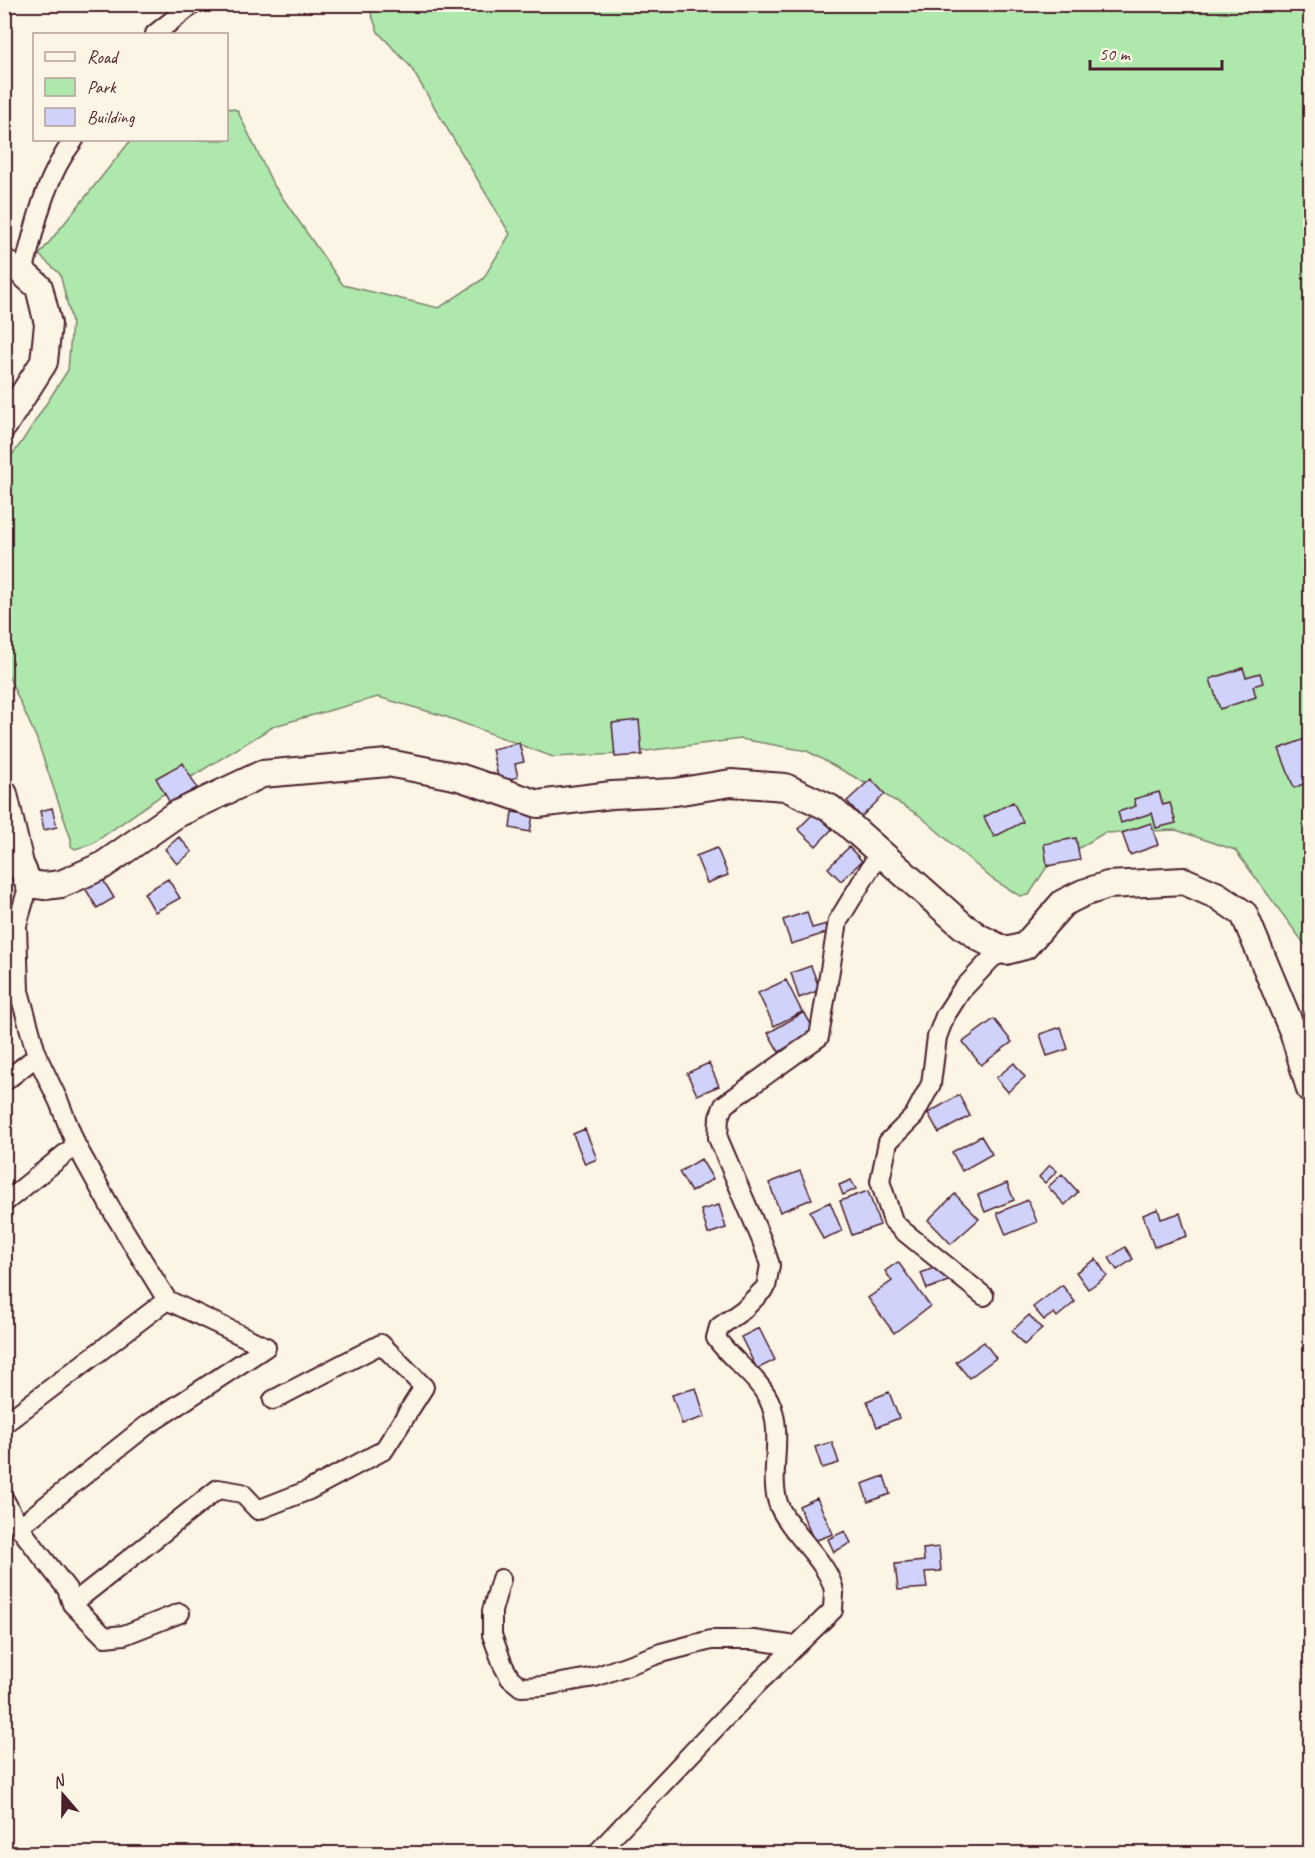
<svg xmlns="http://www.w3.org/2000/svg" width="1315" height="1858" font-family="Caveat,sans-serif">
	<style>
		.green { fill: #aee8ac; stroke: #7c846c; stroke-width: 1.5 }
		.building { fill: #d0d2fa; stroke: #4a1f2b; stroke-width: 1.5 }
		.lines { fill: none; stroke-linecap: round; stroke-linejoin: round }
		.street-casing { stroke: #4a1f2b; stroke-width: 22 }
		.secondary-casing { stroke: #4a1f2b; stroke-width: 30 }
		.street { stroke: #fcf5e5; stroke-width: 18 }
		.secondary { stroke: #fcf5e5; stroke-width: 26 }
	</style>
	<rect width="100%" height="100%" fill="#fcf5e5"/>
	<filter id="ink" filterUnits="userSpaceOnUse"><feTurbulence type="fractalNoise" baseFrequency=".0167" numOctaves="2"/><feDisplacementMap in="SourceGraphic" scale="12" xChannelSelector="R" yChannelSelector="G"/><feConvolveMatrix kernelMatrix="1 2 1 2 8 2 1 2 1" color-interpolation-filters="sRGB"/></filter>
	<g filter="url(#ink)">
		<path class="green" d="M1308,4l2,2v955l-4,-15 -71,-96 -59,-20 -72,3 -58,35 -17,27 -9,1 -28,-17 -73,-64 -61,-36 -51,-28 -66,-12 -119,15 -69,3 -109,-41 -66,-19 -104,29 -112,69 -70,49 -17,5 -4,-3v-7l-35,-102 -31,-68v-205l16,-21 47,-73 4,-48 -12,-48 -21,-19 92,-115h95l1,-32 10,2 36,74 70,101 96,23 44,-29 27,-45 -100,-168 -32,-34 -10,-27z"/>
		<path class="building" d="M1243,668l3,9 14,-4 3,10 -10,3 3,11 -36,12 -10,-30z
			M639,720l3,35 -27,2 -3,-34z
			M1310,737v44l-16,7 -15,-39z
			M519,743l5,19 -9,2 3,13 -19,5 -7,-33z
			M183,763l14,25 -27,15 -14,-25z
			M871,779l14,15 -24,23 -14,-16z
			M1159,792l4,13 7,-2 6,20 -20,5 -4,-15 -31,10 -3,-11 18,-6 -2,-7z
			M1013,802l10,20 -29,15 -10,-20z
			M52,808l5,19 -13,3 -4,-19z
			M817,810l17,17 -18,19 -18,-17z
			M512,812l21,3 -3,17 -20,-4z
			M1151,823l7,22 -28,10 -8,-22z
			M179,837l13,15 -15,12 -12,-15z
			M1076,838l4,22 -33,6 -3,-22z
			M849,847l13,14 -21,20 -13,-13z
			M717,848l11,27 -21,8 -11,-27z
			M102,878l12,20 -17,10 -12,-20z
			M168,879l12,19 -25,14 -11,-19z
			M807,912l5,16 15,-4 2,8 -38,12 -8,-24z
			M811,966l9,24 -21,8 -8,-25z
			M786,980l16,32 -28,14 -16,-33z
			M804,1012l11,19 -36,21 -11,-19z
			M994,1019l18,23 -31,23 -18,-23z
			M1061,1027l7,22 -21,7 -7,-22z
			M709,1063l10,23 -22,9 -10,-22z
			M1014,1063l11,14 -17,15 -12,-14z
			M959,1095l11,21 -31,17 -11,-20z
			M585,1129l12,30 -12,5 -12,-30z
			M981,1136l11,18 -30,17 -10,-19z
			M701,1159l12,20 -22,13 -12,-20z
			M1050,1165l7,6 -12,12 -6,-6z
			M800,1171l12,28 -32,13 -11,-29z
			M1062,1174l16,18 -13,13 -17,-18z
			M851,1180l5,9 -13,6 -4,-10z
			M1007,1183l7,17 -29,12 -7,-17z
			M868,1191l12,34 -28,10 -12,-34z
			M955,1194l24,25 -28,25 -23,-24z
			M1028,1200l9,22 -31,13 -9,-22z
			M830,1202l12,29 -19,8 -13,-28z
			M719,1205l7,23 -18,6 -7,-24z
			M1158,1209l3,10 19,-6 7,23 -33,11 -11,-32z
			M1125,1247l8,12 -16,11 -8,-12z
			M1096,1259l11,17 -19,13 -12,-17z
			M898,1262l32,44 -36,27 -26,-35 24,-17 -7,-10z
			M942,1265l6,16 -21,8 -6,-16z
			M1062,1285l13,17 -18,15 -3,-4 -10,7 -11,-13z
			M1029,1315l13,14 -18,16 -12,-14z
			M759,1328l16,32 -18,9 -16,-32z
			M984,1342l12,16 -27,20 -13,-16z
			M696,1388l9,29 -23,7 -10,-29z
			M889,1392l10,26 -22,9 -10,-26z
			M832,1442l7,21 -17,5 -7,-21z
			M884,1476l6,18 -22,8 -6,-18z
			M817,1498l16,36 -19,7 -15,-35z
			M845,1531l6,12 -17,9 -6,-13z
			M939,1547l2,24 -16,1 2,16 -29,2 -3,-26 29,-3 -1,-12z"/>
		<g class="lines">
			<defs>
				<path id="street" d="M155,34l38,-30
					M4,257l19,16c12,-46 21,-95 51,-133
					M29,884l-12,41 2,66 18,65 22,46 17,43 37,67 54,88 99,47
					M4,1082l33,-26
					M4,1203l72,-58
					M984,1296l-82,-66 -9,-9 -13,-40 8,-39 26,-26 17,-32 6,-47 8,-21 16,-25 31,-33 14,-7
					M4,1424l163,-124
					M4,1499l15,28 48,62 5,15 33,33 19,-2 56,-22
					M19,1527l127,-101 120,-79
					M501,1579l-9,32v24l11,30 7,13 11,9 23,-1 51,-9 66,-24 50,-13h43l42,6
					M72,1604l146,-115 24,4 16,17 51,-20 75,-40 40,-63 -43,-43 -108,56
					M596,1854l162,-171 75,-73c0,-6 1,-12 1,-18 -3,-27 -43,-59 -54,-84 -14,-31 6,-72 -11,-108 -12,-24 -38,-40 -53,-62l3,-11 24,-17 23,-23 4,-22 -8,-24 -44,-103 1,-21 5,-12 95,-68 19,-116 42,-69"/>
				<path id="secondary" d="M4,425l40,-63 4,-38 -9,-37 -16,-14
					M4,794l16,70 9,20 16,2 16,-2 41,-18 73,-51 87,-41 126,-11 71,14 79,27 74,-9 63,-3 56,-9 54,4 45,21 133,118 17,12 26,13 19,-5 38,-43 20,-10 25,-8 76,-4 34,15 26,18 50,120 16,55"/>
			</defs>
			<use href="#street" class="street-casing"/>
			<use href="#secondary" class="secondary-casing"/>
			<use href="#street" class="street"/>
			<use href="#secondary" class="secondary"/>
		</g>
	</g>
	<rect width="1315" height="1858" fill="none" stroke="#fcf5e5" stroke-width="24"/>
	<rect x="12" y="12" width="1291" height="1834" fill="none" stroke="#4a1f2b" stroke-width="2" filter="url(#ink)"/>
	<rect x="33" y="33" width="195" height="108" fill="#fcf5e5" stroke="#b59f9b" stroke-width="1.5"/>
	<rect x="45" y="52" width="30" height="9" fill="#fcf5e5" stroke="#b59f9b" stroke-width="1.5"/>
	<text x="87" y="63" font-size="18" fill="#4a1f2b">Road</text>
	<rect x="45" y="78" width="30" height="18" fill="#aee8ac" stroke="#b59f9b" stroke-width="1.5"/>
	<text x="87" y="93" font-size="18" fill="#4a1f2b">Park</text>
	<rect x="45" y="108" width="30" height="18" fill="#d0d2fa" stroke="#b59f9b" stroke-width="1.5"/>
	<text x="87" y="123" font-size="18" fill="#4a1f2b">Building</text>
	<g transform="translate(63 1795) rotate(340)" stroke="#fcf5e5" stroke-width="4.5" paint-order="stroke">
	<path d="M0-4.5L10 22L0 15L-10 22Z" fill="#4a1f2b"/>
	<text y="-9" font-size="16" font-weight="bold" text-anchor="middle" fill="#4a1f2b">N</text>
	</g>
	<path d="M1090 60v9h132v-9" fill="none" stroke="#4a1f2b" stroke-width="3"/>
	<text x="1099" y="60" font-size="18" fill="#4a1f2b" stroke="#fcf5e5" stroke-width="4.5" paint-order="stroke">50 m</text>
</svg>
